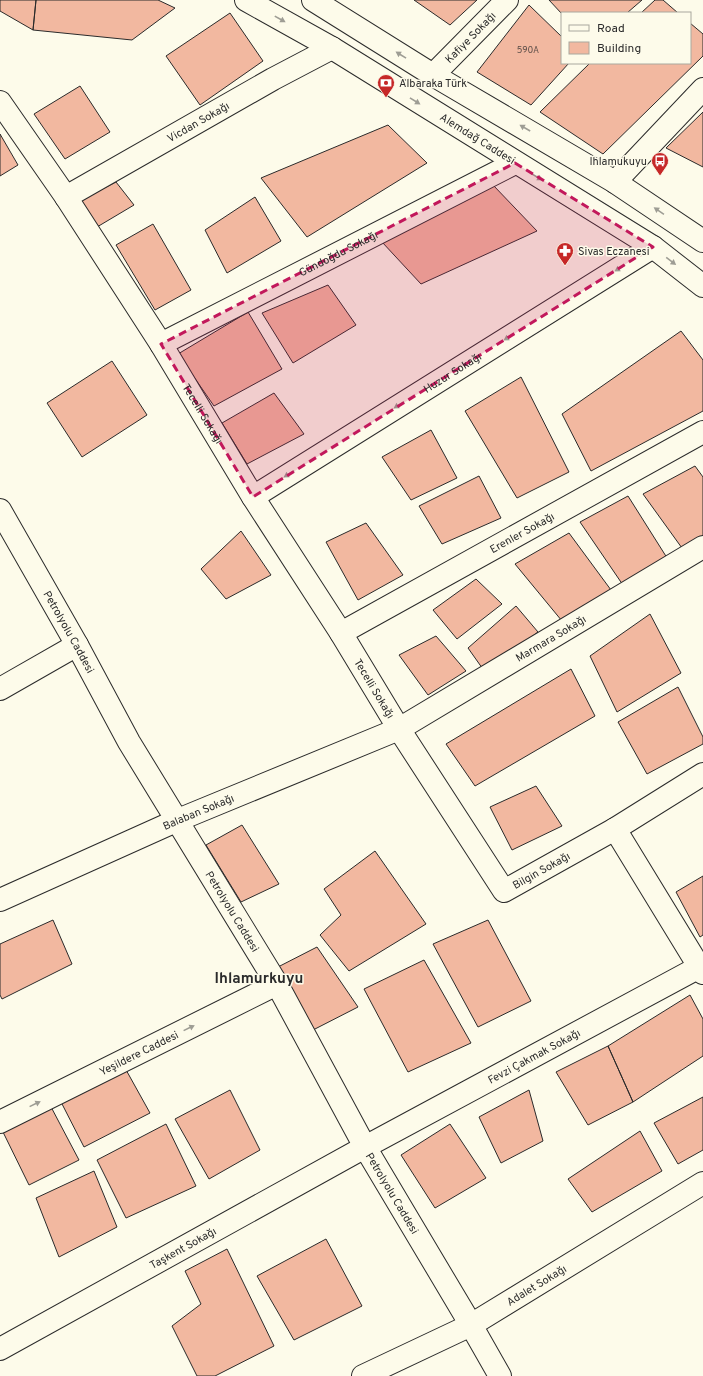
<svg xmlns="http://www.w3.org/2000/svg" width="703" height="1376" font-family="Overpass,sans-serif">
	<style>
		.building { fill: #f2b8a0; stroke: #2b2b2b }
		.lines { fill: none; stroke-linecap: round; stroke-linejoin: round }
		.minor-casing { stroke: #2b2b2b; stroke-width: 24 }
		.major-casing { stroke: #2b2b2b; stroke-width: 24 }
		.minor { stroke: #fdfbea; stroke-width: 22 }
		.major { stroke: #fdfbea; stroke-width: 22 }
		.oneway { fill: #9e9d94 }
		.marked { fill: #c2185b; fill-opacity: 0.2; stroke: #c2185b; stroke-width: 3; stroke-dasharray: 8 5; stroke-linejoin: round }
		.labels { text-anchor: middle; stroke-width: 3; stroke-linejoin: round; paint-order: stroke }
		.number-label { font-size: 9px; fill: #5d4e48 }
		.street-label { font-size: 11px; fill: #2b2b2b; stroke: #fdfbea }
		.poi-label { font-size: 11px; fill: #2b2b2b; stroke: #fdfbea; text-anchor: start }
		.district-label { font-size: 15px; font-weight: bold; fill: #2b2b2b; stroke: #fdfbea }
	</style>
	<rect width="100%" height="100%" fill="#fdfbea"/>
	<path class="building" d="M0,0h36l-3,30 -33,-19z
		M36,0h122l17,8 -43,32 -99,-10z
		M414,0h63l-27,25z
		M549,0h93l-15,13 -65,1z
		M655,0h8l15,13h-37z
		M529,5l33,32v26h7l-38,42 -54,-33z
		M230,13l33,48 -63,44 -34,-49z
		M690,23l13,11v22l-100,98 -63,-42 50,-49h100z
		M80,86l30,46 -45,27 -31,-45z
		M703,112v55l-37,-19z
		M388,125l39,38 -120,74 -46,-59z
		M0,134l18,31 -18,11z
		M116,182l18,23 -37,22 -19,-26z
		M493,185l44,46 -116,53 -39,-42z
		M255,197l26,44 -54,32 -22,-43z
		M153,224l38,66 -36,20 -39,-65z
		M328,285l28,40 -63,38 -31,-50z
		M248,312l34,57 -68,37 -36,-52z
		M681,331l22,29v51l-112,60 -29,-57z
		M112,361l35,54 -65,42 -35,-54z
		M521,377l48,95 -52,26 -52,-87z
		M274,393l30,41 -57,30 -25,-41z
		M431,430l26,48 -46,22 -29,-43z
		M695,466l8,11v66l-16,12 -44,-61z
		M479,476l22,42 -59,26 -23,-38z
		M628,496l41,65 -44,27 -45,-66z
		M366,523l37,52 -45,25 -32,-58z
		M241,531l30,44 -45,24 -25,-30z
		M569,533l42,57 -49,31 -47,-57z
		M476,579l26,25 -45,35 -24,-29z
		M516,606l22,26 -53,40 -17,-24z
		M650,614l31,59 -64,39 -27,-56z
		M436,636l30,35 -38,24 -29,-40z
		M571,669l24,47 -120,70 -29,-42z
		M678,687l25,50v7l-56,30 -29,-52z
		M536,786l26,40 -50,24 -22,-43z
		M242,825l37,59 -38,18 -35,-57z
		M375,851l51,73 -77,47 -29,-36 21,-20 -17,-26z
		M703,876v59l-3,2 -24,-45z
		M53,920l19,44 -70,35 -2,-4v-51z
		M488,920l43,81 -53,26 -45,-83z
		M317,947l41,60 -45,23 -37,-62z
		M424,960l47,83 -63,29 -44,-83z
		M690,995l13,24v37l-70,46 -25,-56z
		M608,1046l25,56 -45,23 -32,-53z
		M125,1068l25,45 -66,34 -24,-47z
		M230,1090l30,60 -51,29 -34,-60z
		M529,1090l14,51 -42,22 -22,-46z
		M703,1097v53l-25,14 -24,-41z
		M50,1105l29,55 -50,25 -27,-55z
		M166,1124l30,62 -70,32 -29,-58z
		M450,1124l36,54 -51,30 -34,-53z
		M640,1131l22,40 -70,41 -24,-33z
		M94,1171l23,56 -58,30 -23,-59z
		M326,1239l36,67 -68,34 -37,-64z
		M227,1249l47,97 -59,30h-18l-25,-50 29,-22 -16,-33z"/>
	<g class="lines">
		<defs>
			<g id="minor">
				<path id="s1" d="M433,75l74,-75"/>
				<path id="s2" d="M0,102l66,95 95,147 92,153 88,136 58,96 105,162 111,-62 88,-55"/>
				<path d="M615,182l88,-93"/>
				<path id="s3" d="M66,197l207,-118 59,-31"/>
				<path id="s4" d="M161,344l354,-181"/>
				<path id="s5" d="M253,497l400,-250"/>
				<path id="s6" d="M341,633l362,-201"/>
				<path d="M0,689l77,-44"/>
				<path d="M615,829l88,144"/>
				<path id="s7" d="M0,900l178,-80 221,-91 304,-182"/>
				<path id="s8" d="M0,1122l277,-138"/>
				<path id="s9" d="M0,1349l365,-202 338,-182"/>
				<path id="s10" d="M363,1376l108,-51 232,-142"/>
			</g>
			<g id="major">
				<path id="s11" d="M246,0l86,48 321,199 50,39"/>
				<path d="M313,0l120,75 182,107 88,59"/>
				<path id="s12" d="M0,510l77,135 52,97 148,242 88,163 106,178 29,51"/>
			</g>
		</defs>
		<use href="#minor" class="minor-casing"/>
		<use href="#major" class="major-casing"/>
		<use href="#minor" class="minor"/>
		<use href="#major" class="major"/>
	</g>
	<defs><path id="oneway-solid" d="M-6-.8H1V-3.2L6.5 0L1 3.2V.8H-6Z"/></defs>
	<g class="oneway">
		<use href="#oneway-solid" transform="translate(280 19) rotate(29)"/>
		<use href="#oneway-solid" transform="translate(401 55) rotate(-148)"/>
		<use href="#oneway-solid" transform="translate(415 101) rotate(32)"/>
		<use href="#oneway-solid" transform="translate(525 128) rotate(-150)"/>
		<use href="#oneway-solid" transform="translate(537 177) rotate(31)"/>
		<use href="#oneway-solid" transform="translate(659 211) rotate(-146)"/>
		<use href="#oneway-solid" transform="translate(671 261) rotate(37)"/>
		<use href="#oneway-solid" transform="translate(620 268) rotate(148)"/>
		<use href="#oneway-solid" transform="translate(509 337) rotate(148)"/>
		<use href="#oneway-solid" transform="translate(399 405) rotate(148)"/>
		<use href="#oneway-solid" transform="translate(289 474) rotate(148)"/>
		<use href="#oneway-solid" transform="translate(189 1028) rotate(-26)"/>
		<use href="#oneway-solid" transform="translate(35 1104) rotate(-26)"/>
	</g>
	<path class="marked" d="M515,163l138,84 -400,250 -92,-153z"/>
	<defs>
		<symbol id="bank-pin" viewBox="-11 -11 22 30"><path d="M0 17L-7.5 6A9.5 9.5 0 1 1 7.5 6Z" fill="#c62828" stroke="#fdfbea"/><path d="M-6-4H6V4H-6ZM0-2.3a2.3 2.3 0 1 0 0 4.6a2.3 2.3 0 1 0 0-4.6Z" fill="#fff"/></symbol>
		<symbol id="bus-pin" viewBox="-11 -11 22 30"><path d="M0 17L-7.5 6A9.5 9.5 0 1 1 7.5 6Z" fill="#c62828" stroke="#fdfbea"/><path d="M-5-6H5V4H4V6H2V4H-2V6H-4V4H-5ZM-3.5-4V0h7V-4ZM-3.5 1.2v1.5H-2V1.2ZM2 1.2v1.5H3.5V1.2Z" fill="#fff"/></symbol>
		<symbol id="pharmacy-pin" viewBox="-11 -11 22 30"><path d="M0 17L-7.5 6A9.5 9.5 0 1 1 7.5 6Z" fill="#c62828" stroke="#fdfbea"/><path d="M-2-6h4v4h4v4h-4v4h-4v-4h-4v-4h4Z" fill="#fff"/></symbol>
	</defs>
	<g fill-rule="evenodd">
		<use href="#bank-pin" x="376" y="73" width="20" height="27"/>
		<use href="#bus-pin" x="650" y="151" width="20" height="27"/>
		<use href="#pharmacy-pin" x="555" y="241" width="20" height="27"/>
	</g>
	<g class="labels">
		<g class="number-label">
			<text x="528" y="53">590A</text>
		</g>
		<g class="street-label">
			<text dy="4" stroke="none"><textPath href="#s1" startOffset="53">Kafiye Sokağı</textPath></text>
			<text dy="4" stroke="none"><textPath href="#s3" startOffset="152">Vicdan Sokağı</textPath></text>
			<text dy="4" stroke="none"><textPath href="#s11" startOffset="270">Alemdağ Caddesi</textPath></text>
			<text dy="4" stroke="none"><textPath href="#s4" startOffset="199">Gündoğdu Sokağı</textPath></text>
			<text dy="4" stroke="none"><textPath href="#s5" startOffset="235">Huzur Sokağı</textPath></text>
			<text dy="4" stroke="none"><textPath href="#s2" startOffset="372">Tecelli Sokağı</textPath></text>
			<text dy="4" stroke="none"><textPath href="#s6" startOffset="207">Erenler Sokağı</textPath></text>
			<text dy="4" stroke="none"><textPath href="#s12" startOffset="140">Petrolyolu Caddesi</textPath></text>
			<text dy="4" stroke="none"><textPath href="#s7" startOffset="611">Marmara Sokağı</textPath></text>
			<text dy="4" stroke="none"><textPath href="#s2" startOffset="696">Tecelli Sokağı</textPath></text>
			<text dy="4" stroke="none"><textPath href="#s7" startOffset="217">Balaban Sokağı</textPath></text>
			<text dy="4" stroke="none"><textPath href="#s2" startOffset="979">Bilgin Sokağı</textPath></text>
			<text dy="4" stroke="none"><textPath href="#s12" startOffset="464">Petrolyolu Caddesi</textPath></text>
			<text dy="4" stroke="none"><textPath href="#s8" startOffset="155">Yeşildere Caddesi</textPath></text>
			<text dy="4" stroke="none"><textPath href="#s9" startOffset="609">Fevzi Çakmak Sokağı</textPath></text>
			<text dy="4" stroke="none"><textPath href="#s12" startOffset="788">Petrolyolu Caddesi</textPath></text>
			<text dy="4" stroke="none"><textPath href="#s9" startOffset="209">Taşkent Sokağı</textPath></text>
			<text dy="4" stroke="none"><textPath href="#s10" startOffset="196">Adalet Sokağı</textPath></text>
		</g>
		<g class="poi-label">
			<text x="399" y="87">Albaraka Türk</text>
			<text x="647" y="165" text-anchor="end">Ihlamukuyu</text>
			<text x="578" y="255">Sivas Eczanesi</text>
		</g>
		<g class="district-label">
			<text x="259" y="983">Ihlamurkuyu</text>
		</g>
	</g>
	<rect x="561" y="12" width="130" height="52" fill="#fdfbea" stroke="#a9a89e"/>
	<rect x="569" y="25" width="20" height="6" fill="#fdfbea" stroke="#a9a89e"/>
	<text x="597" y="32" font-size="12" fill="#2b2b2b">Road</text>
	<rect x="569" y="42" width="20" height="12" fill="#f2b8a0" stroke="#a9a89e"/>
	<text x="597" y="52" font-size="12" fill="#2b2b2b">Building</text>
</svg>
